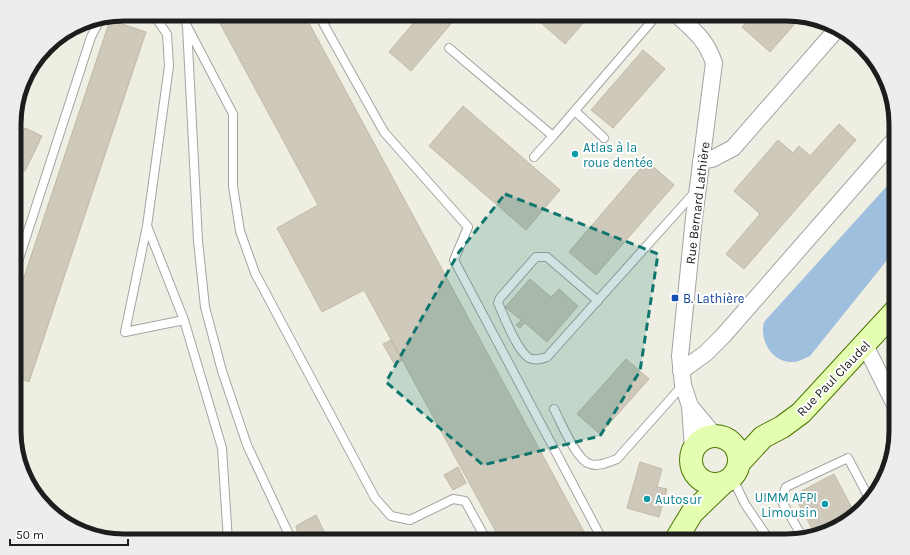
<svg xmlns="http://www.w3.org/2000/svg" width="910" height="555" font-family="Karla,sans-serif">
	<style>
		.water { fill: #9fbfdf }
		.building { fill: #cfc9bb; stroke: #c1b9a3 }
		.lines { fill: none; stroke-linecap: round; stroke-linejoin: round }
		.lane-casing { stroke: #a4a4a4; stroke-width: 10 }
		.street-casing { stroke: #a4a4a4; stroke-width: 18 }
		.secondary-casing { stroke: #497700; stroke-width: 24 }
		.lane { stroke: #fff; stroke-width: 8 }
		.street { stroke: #fff; stroke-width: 16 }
		.secondary { stroke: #e4fdb1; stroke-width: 22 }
		.marked { fill: #0f766e; fill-opacity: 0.2; stroke: #0f766e; stroke-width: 3; stroke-dasharray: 8 5; stroke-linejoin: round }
		.culture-dot { fill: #0f9aa8; stroke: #fff; stroke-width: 1.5 }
		.transit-dot { fill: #1a4fb4; stroke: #fff; stroke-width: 1.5 }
		.labels { text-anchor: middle; stroke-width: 4; stroke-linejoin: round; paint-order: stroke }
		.culture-label { font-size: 13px; fill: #0d838f; stroke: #fff; text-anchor: start }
		.street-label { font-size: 13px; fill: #1d1d1d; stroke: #fff }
		.transit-label { font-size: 13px; fill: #164399; stroke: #fff; text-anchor: start }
		.rim { fill: none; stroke: #1d1d1d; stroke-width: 5 }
	</style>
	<rect width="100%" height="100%" fill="#efeee2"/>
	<path class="water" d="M896,176v73l-86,107c-5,2 -10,5 -15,6 -22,2 -36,-21 -31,-40z"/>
	<path class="building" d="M215,14h89l285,527h-88l-137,-251 -42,22 -45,-84 41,-23z
		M421,14h38l-48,57 -22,-19z
		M531,14h60l-26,30z
		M754,14h33l13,4 -30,34 -28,-25z
		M110,20l36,12 -117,350 -14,-5v-73z
		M643,50l22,19 -52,59 -22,-18z
		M463,106l97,84 -34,40 -97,-84z
		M839,124l17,16 -112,129 -18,-15 34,-40 -26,-23 44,-51 15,13 6,-7 11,10z
		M25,128l17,8 -17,35 -10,-5v-18z
		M647,161l27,24 -78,90 -27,-23z
		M530,279l21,18 8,-8 19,17 -31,36 -22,-19 -5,5 -4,-3 5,-5 -16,-13z
		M391,340l11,20 -7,5 -12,-21z
		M626,359l23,20 -49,55 -23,-20z
		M640,462l22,7 -5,18 10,2 -8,28 -32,-9z
		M458,467l8,16 -13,7 -9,-15z
		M834,474l21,40 -14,12 -26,8 -21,-39z
		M316,515l10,21 -9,5h-8l-2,-4 -6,3 -3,-4 -2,-10z
		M307,537l2,4 -8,-1z"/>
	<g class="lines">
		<defs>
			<path id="lane" d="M153,14l14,20 2,32 -22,160 -22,106 59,-12
				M183,14l4,12 11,215 7,66 17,64 25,74 45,96
				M318,14l66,118 84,95 -14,33 149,281
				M187,26l46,88v72l7,45 15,42 120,225 16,18 19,4 43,-21 12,2 22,40
				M449,48l104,88 105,-122
				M575,111l29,27
				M534,157l19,-21
				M147,226l37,94 38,128 6,93
				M15,271l76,-234 10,-19
				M598,301l-51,-44h-11l-36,41 -2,5c6,13 19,48 31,55 6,3 12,1 18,-1l147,-164
				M554,409c7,13 22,51 36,55 9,3 19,-2 27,-5l66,-74
				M732,477l13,27 25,37
				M803,538l-22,-38 5,-13 62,-29 22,42"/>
			<path id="street" d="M676,14c18,17 30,25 38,49l-20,155 -14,138 3,29 7,21 3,43
				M701,161l11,-2 21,-11 104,-119
				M865,345l31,62
				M681,371l25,-18 17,-17 173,-198
				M690,406l25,30"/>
			<path id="secondary" d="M691 460a24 24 0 1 1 48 0a24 24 0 1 1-48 0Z
				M739,463l24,-26 19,-10 19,-14 95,-103
				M675,541l17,-28 30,-29"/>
		</defs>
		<use href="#lane" class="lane-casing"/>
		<use href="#street" class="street-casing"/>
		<use href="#secondary" class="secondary-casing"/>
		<use href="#lane" class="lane"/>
		<use href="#street" class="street"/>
		<use href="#secondary" class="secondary"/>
	</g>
	<path class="marked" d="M505,194l153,60 -18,117 -40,65 -117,29 -97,-83 73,-130z"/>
	<g class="culture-dot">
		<circle cx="575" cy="154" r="4"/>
		<circle cx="647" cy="499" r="4"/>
		<circle cx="825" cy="504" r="4"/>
	</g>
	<rect class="transit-dot" x="671" y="294" width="8" height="8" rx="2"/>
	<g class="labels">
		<g class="culture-label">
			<text x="583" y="152">Atlas à la<tspan x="583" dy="15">roue dentée</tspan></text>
			<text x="817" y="502" text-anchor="end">UIMM AFPI<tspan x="817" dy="15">Limousin</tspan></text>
			<text x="655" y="504">Autosur</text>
		</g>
		<g class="street-label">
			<text transform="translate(697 203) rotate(-83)" y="5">Rue Bernard Lathière</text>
			<text transform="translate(833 378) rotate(-46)" y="5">Rue Paul Claudel</text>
		</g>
		<g class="transit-label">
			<text x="683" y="303">B. Lathière</text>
		</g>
	</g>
	<path d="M0 0H910V555H0ZM124 21H786A103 103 0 0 1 889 124V431A103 103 0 0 1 786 534H124A103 103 0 0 1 21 431V124A103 103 0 0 1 124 21Z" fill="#ededed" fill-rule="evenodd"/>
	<path class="rim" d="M124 21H786A103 103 0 0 1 889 124V431A103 103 0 0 1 786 534H124A103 103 0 0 1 21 431V124A103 103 0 0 1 124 21Z"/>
	<path d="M10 539v6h118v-6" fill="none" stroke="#1d1d1d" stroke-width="2"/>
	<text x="16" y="539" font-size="12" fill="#1d1d1d" stroke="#ffffff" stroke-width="3" paint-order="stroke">50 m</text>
</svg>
